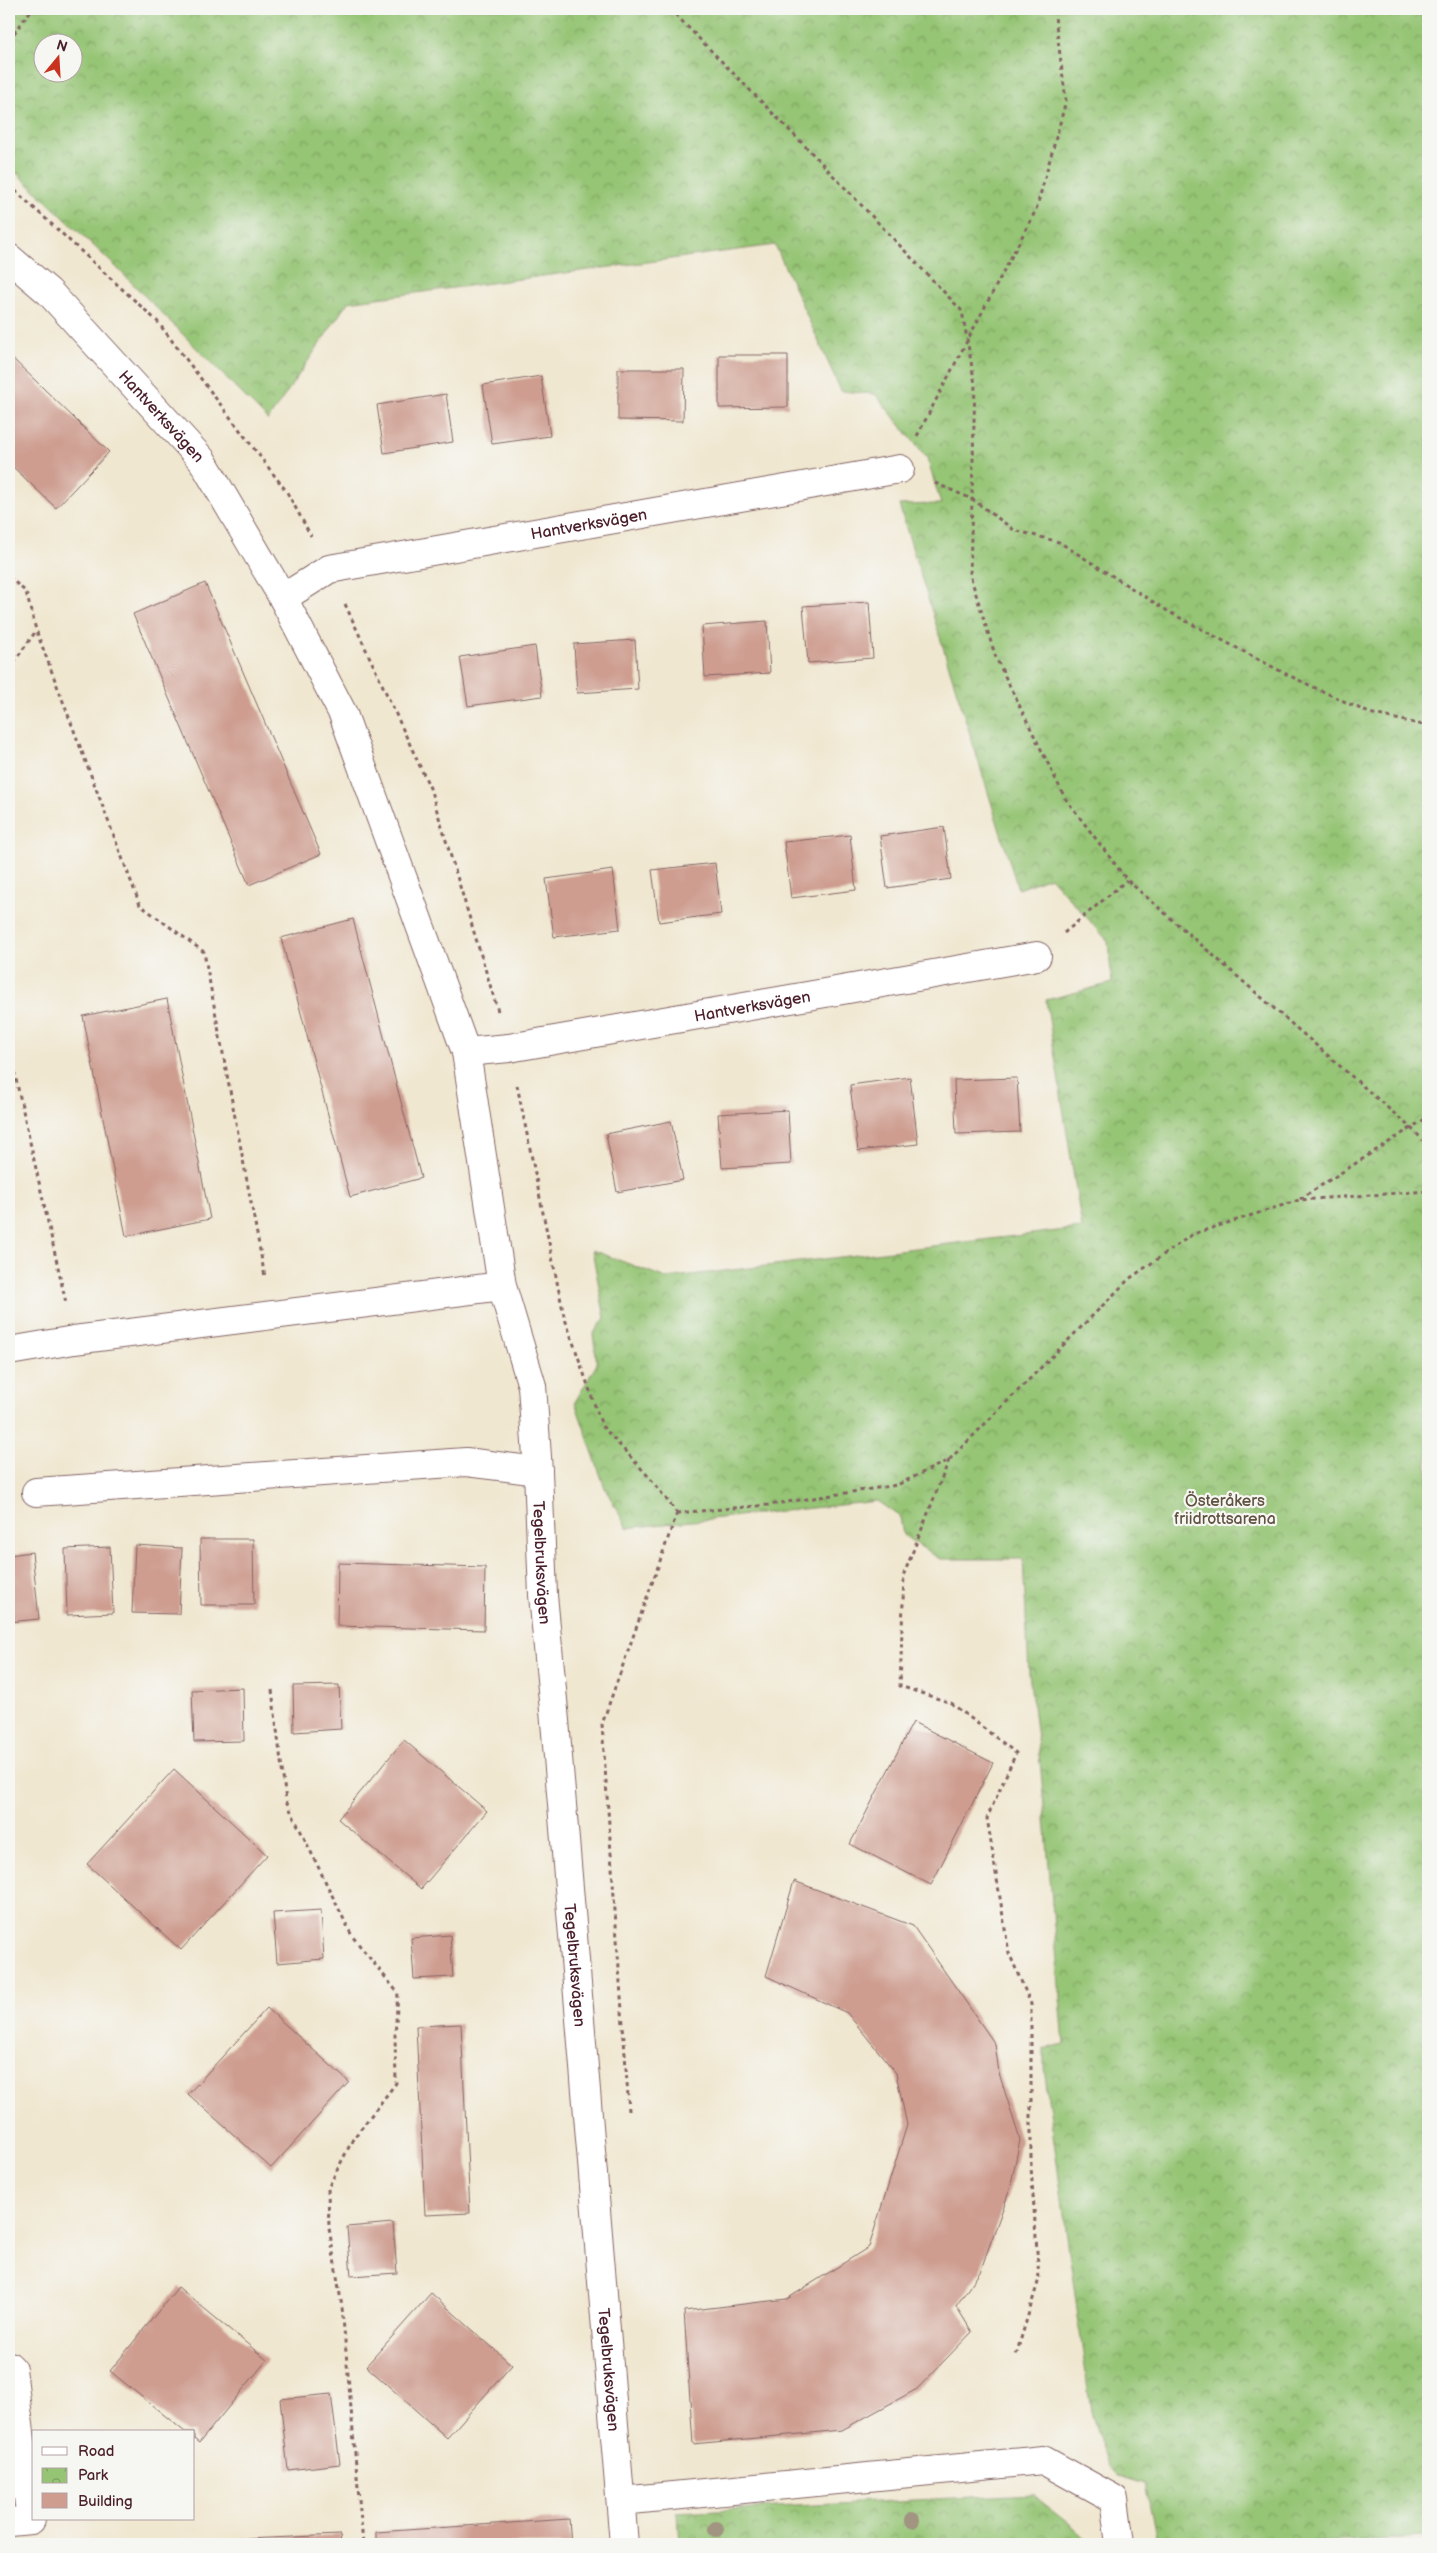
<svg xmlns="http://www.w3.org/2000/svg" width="1437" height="2553" font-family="'Balsamiq Sans',sans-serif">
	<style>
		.park { fill: url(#park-crowns); stroke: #707250; fill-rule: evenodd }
		.building { fill: #ce9d90 }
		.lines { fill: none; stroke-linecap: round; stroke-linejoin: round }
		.minor-casing { stroke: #846565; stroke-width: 30 }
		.path { stroke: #846565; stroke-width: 3; stroke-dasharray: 4 4; stroke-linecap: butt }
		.minor { stroke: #fff; stroke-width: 28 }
		.tree { fill: #a19481 }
		.labels { text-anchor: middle; stroke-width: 4.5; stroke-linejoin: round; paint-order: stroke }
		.street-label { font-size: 16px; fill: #4a1f2b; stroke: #f6f6f2 }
		.park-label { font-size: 16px; fill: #605141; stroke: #f6f6f2 }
	</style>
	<defs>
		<pattern id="park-crowns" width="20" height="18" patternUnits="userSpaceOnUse" patternTransform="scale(1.25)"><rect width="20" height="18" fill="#95c574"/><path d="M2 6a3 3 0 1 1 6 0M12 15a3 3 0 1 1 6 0" fill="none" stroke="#7c9f5f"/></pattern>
	</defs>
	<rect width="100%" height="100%" fill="#f6f6f2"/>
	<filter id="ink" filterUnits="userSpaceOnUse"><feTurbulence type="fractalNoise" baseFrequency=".02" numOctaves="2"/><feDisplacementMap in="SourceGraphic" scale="10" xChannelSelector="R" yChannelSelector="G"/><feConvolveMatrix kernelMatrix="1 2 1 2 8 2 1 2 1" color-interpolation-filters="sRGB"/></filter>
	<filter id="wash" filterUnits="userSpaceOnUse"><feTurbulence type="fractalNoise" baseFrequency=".0096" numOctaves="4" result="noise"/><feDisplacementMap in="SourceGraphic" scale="20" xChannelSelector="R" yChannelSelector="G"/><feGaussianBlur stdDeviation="1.12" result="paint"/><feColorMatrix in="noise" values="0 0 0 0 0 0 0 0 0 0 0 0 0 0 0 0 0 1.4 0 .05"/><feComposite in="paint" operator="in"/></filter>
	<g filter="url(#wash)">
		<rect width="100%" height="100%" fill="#f0e7d0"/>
		<path class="park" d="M9,9h1419v2528l-187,7h-83l-13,-60 -29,-9 -8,-9 -17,-54 -47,-344v-19l20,-5 -23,-273 -12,-98 -6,-114h-83l-37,-24 -3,-18 -23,-16 -250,27 -22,-40 -30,-86 22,-38 -4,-30 12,-16 -13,-68 74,28 416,-50 -36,-228 66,-17 -4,-42 -58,-64 -32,12 -119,-384 42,-1 -14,-46 -52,-64 -34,-3 -66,-146 -427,57 -80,118 -154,-155 -105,-99zM42,42h30v30h-30z
			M1033,2494c18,17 42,31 58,50h-412l-2,-32z"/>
		<g id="blocks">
			<path class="building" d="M9,355l100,97 -53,56 -47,-45z
				M719,355h69v52l-69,1z
				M618,369h66l-1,52 -65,-1z
				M541,376l9,60 -58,8 -9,-59z
				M446,394l7,48 -69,11 -7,-48z
				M205,583l116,271 -72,31 -116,-271z
				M869,602l4,56 -65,5 -5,-57z
				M767,621l3,52 -65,4 -3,-51z
				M635,640l3,49 -61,4 -3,-49z
				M535,646l7,50 -74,10 -8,-49z
				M944,827l7,52 -64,9 -7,-52z
				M850,835l6,55 -65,8 -7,-56z
				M715,863l6,51 -62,8 -7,-52z
				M613,870l7,59 -66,8 -8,-58z
				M353,919l68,259 -71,19 -69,-259z
				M167,999l43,220 -84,17 -43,-220z
				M910,1077l8,67 -60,7 -8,-66z
				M1017,1078l3,54 -64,2 -2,-54z
				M788,1110l3,54 -69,4 -4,-54z
				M671,1121l12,59 -66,12 -11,-58z
				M200,1539h53l1,66h-53z
				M135,1545l47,3 -3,66 -47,-1z
				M110,1547l3,66 -46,2 -2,-66z
				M32,1552l7,67 -30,3v-67z
				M338,1563l147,4 -1,63 -147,-4z
				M339,1685l2,44 -47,3 -1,-46z
				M243,1688l1,53 -50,1 -2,-52z
				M913,1722l80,41 -62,122 -81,-41z
				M404,1740l83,71 -66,78 -83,-70z
				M174,1769l93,86 -86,95 -94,-86z
				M794,1881l119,45 82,118 4,29 21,67 -10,49 -30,83 -24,34 16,26 -55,57 -75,41 -149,14 -9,-133 103,-12 82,-52 38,-122 -11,-52 -49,-60 -81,-37z
				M321,1910l3,49 -47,4 -4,-50z
				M450,1935l3,42 -39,2 -3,-41z
				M267,2008l82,74 -78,86 -83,-74z
				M461,2024l9,189 -45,2 -9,-189z
				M393,2223l4,50 -46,3 -4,-49z
				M178,2287l89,73 -68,83 -5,-4v-7h-9l-75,-61z
				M431,2293l81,72 -65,73 -81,-72z
				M331,2394l9,70 -52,6 -8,-71z
				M569,2519l2,25h-195v-12z
				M340,2535l1,9h-191v-1z"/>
		</g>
	</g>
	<g filter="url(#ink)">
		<use href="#blocks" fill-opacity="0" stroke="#846565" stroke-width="1"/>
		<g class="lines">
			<defs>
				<g id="minor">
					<path id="s1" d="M9,258l40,34 153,168 81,138 60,116 123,338 36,234 30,100 6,85 5,124 12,126 69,823"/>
					<path id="s2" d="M283,598l46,-29 571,-100"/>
					<path id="s3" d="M466,1052l43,-4 528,-92"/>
					<path d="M9,1351l65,-11 428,-54"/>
					<path d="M36,1492l430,-30 72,9"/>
					<path d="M9,2366l3,3 19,151 -22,2"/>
					<path d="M621,2501l422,-41 71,39 6,45"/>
				</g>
			</defs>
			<use href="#minor" class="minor-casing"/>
			<path class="path" d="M670,9l138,140 154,162 13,73 -5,191 26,83 69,140 62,82 285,249 16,16
				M9,40l23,-31
				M9,185l148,136 130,171 24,44
				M917,436l119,-226 30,-109 -12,-92
				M935,483l37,16 42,31 45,12 110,70 119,63 81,38 59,13
				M9,577l17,15 10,38 104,275 64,47 61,325
				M345,604l85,184 68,223
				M9,669l27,-38
				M1064,933l63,-53
				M9,1048l57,255
				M517,1085l47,231 38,110 47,51 28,36
				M1300,1199l128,-82
				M949,1460l-45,114 -4,112 51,17 65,50 -29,65 22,135 22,51v163l8,112 -23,76
				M677,1513l91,-8 129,-20 52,-25 180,-181 64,-45 106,-34 129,-9
				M272,1690l14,111 66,135 46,57 -3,43 1,47 -43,56 -25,49 1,40 13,79 21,237
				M629,2111l-27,-387 75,-211"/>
			<use href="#minor" class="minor"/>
		</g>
		<g class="tree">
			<circle cx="912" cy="2520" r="8"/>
			<circle cx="716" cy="2529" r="8"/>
		</g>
	</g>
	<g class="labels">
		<g class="street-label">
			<text dy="6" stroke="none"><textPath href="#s1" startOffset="220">Hantverksvägen</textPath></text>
			<text dy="6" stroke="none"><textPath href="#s2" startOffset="318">Hantverksvägen</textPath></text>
			<text dy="6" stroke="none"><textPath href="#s3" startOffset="290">Hantverksvägen</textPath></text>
			<text dy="6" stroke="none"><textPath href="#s1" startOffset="1448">Tegelbruksvägen</textPath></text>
			<text dy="6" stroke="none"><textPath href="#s1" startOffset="1852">Tegelbruksvägen</textPath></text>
			<text dy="6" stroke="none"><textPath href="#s1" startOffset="2258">Tegelbruksvägen</textPath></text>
		</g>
		<g class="park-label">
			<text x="1225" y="1506">Österåkers<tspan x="1225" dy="18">friidrottsarena</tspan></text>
		</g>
	</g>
	<rect width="1437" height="2553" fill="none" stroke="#f6f6f2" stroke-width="30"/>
	<rect x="32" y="2430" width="162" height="90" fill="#f6f6f2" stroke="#b1a0a2"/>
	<rect x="42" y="2447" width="25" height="8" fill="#ffffff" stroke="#b1a0a2"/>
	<text x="78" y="2456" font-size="15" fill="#4a1f2b">Road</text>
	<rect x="42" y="2468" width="25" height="15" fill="url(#park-crowns)" stroke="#b1a0a2"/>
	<text x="78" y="2480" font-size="15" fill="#4a1f2b">Park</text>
	<rect x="42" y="2493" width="25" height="15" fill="#ce9d90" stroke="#b1a0a2"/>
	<text x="78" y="2506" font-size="15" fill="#4a1f2b">Building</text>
	<g transform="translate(58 58) rotate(18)"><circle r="24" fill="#f6f6f2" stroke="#b1a0a2"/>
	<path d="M0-4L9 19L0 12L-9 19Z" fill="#c8321e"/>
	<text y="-8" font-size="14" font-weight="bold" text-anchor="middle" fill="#4a1f2b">N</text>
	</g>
</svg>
